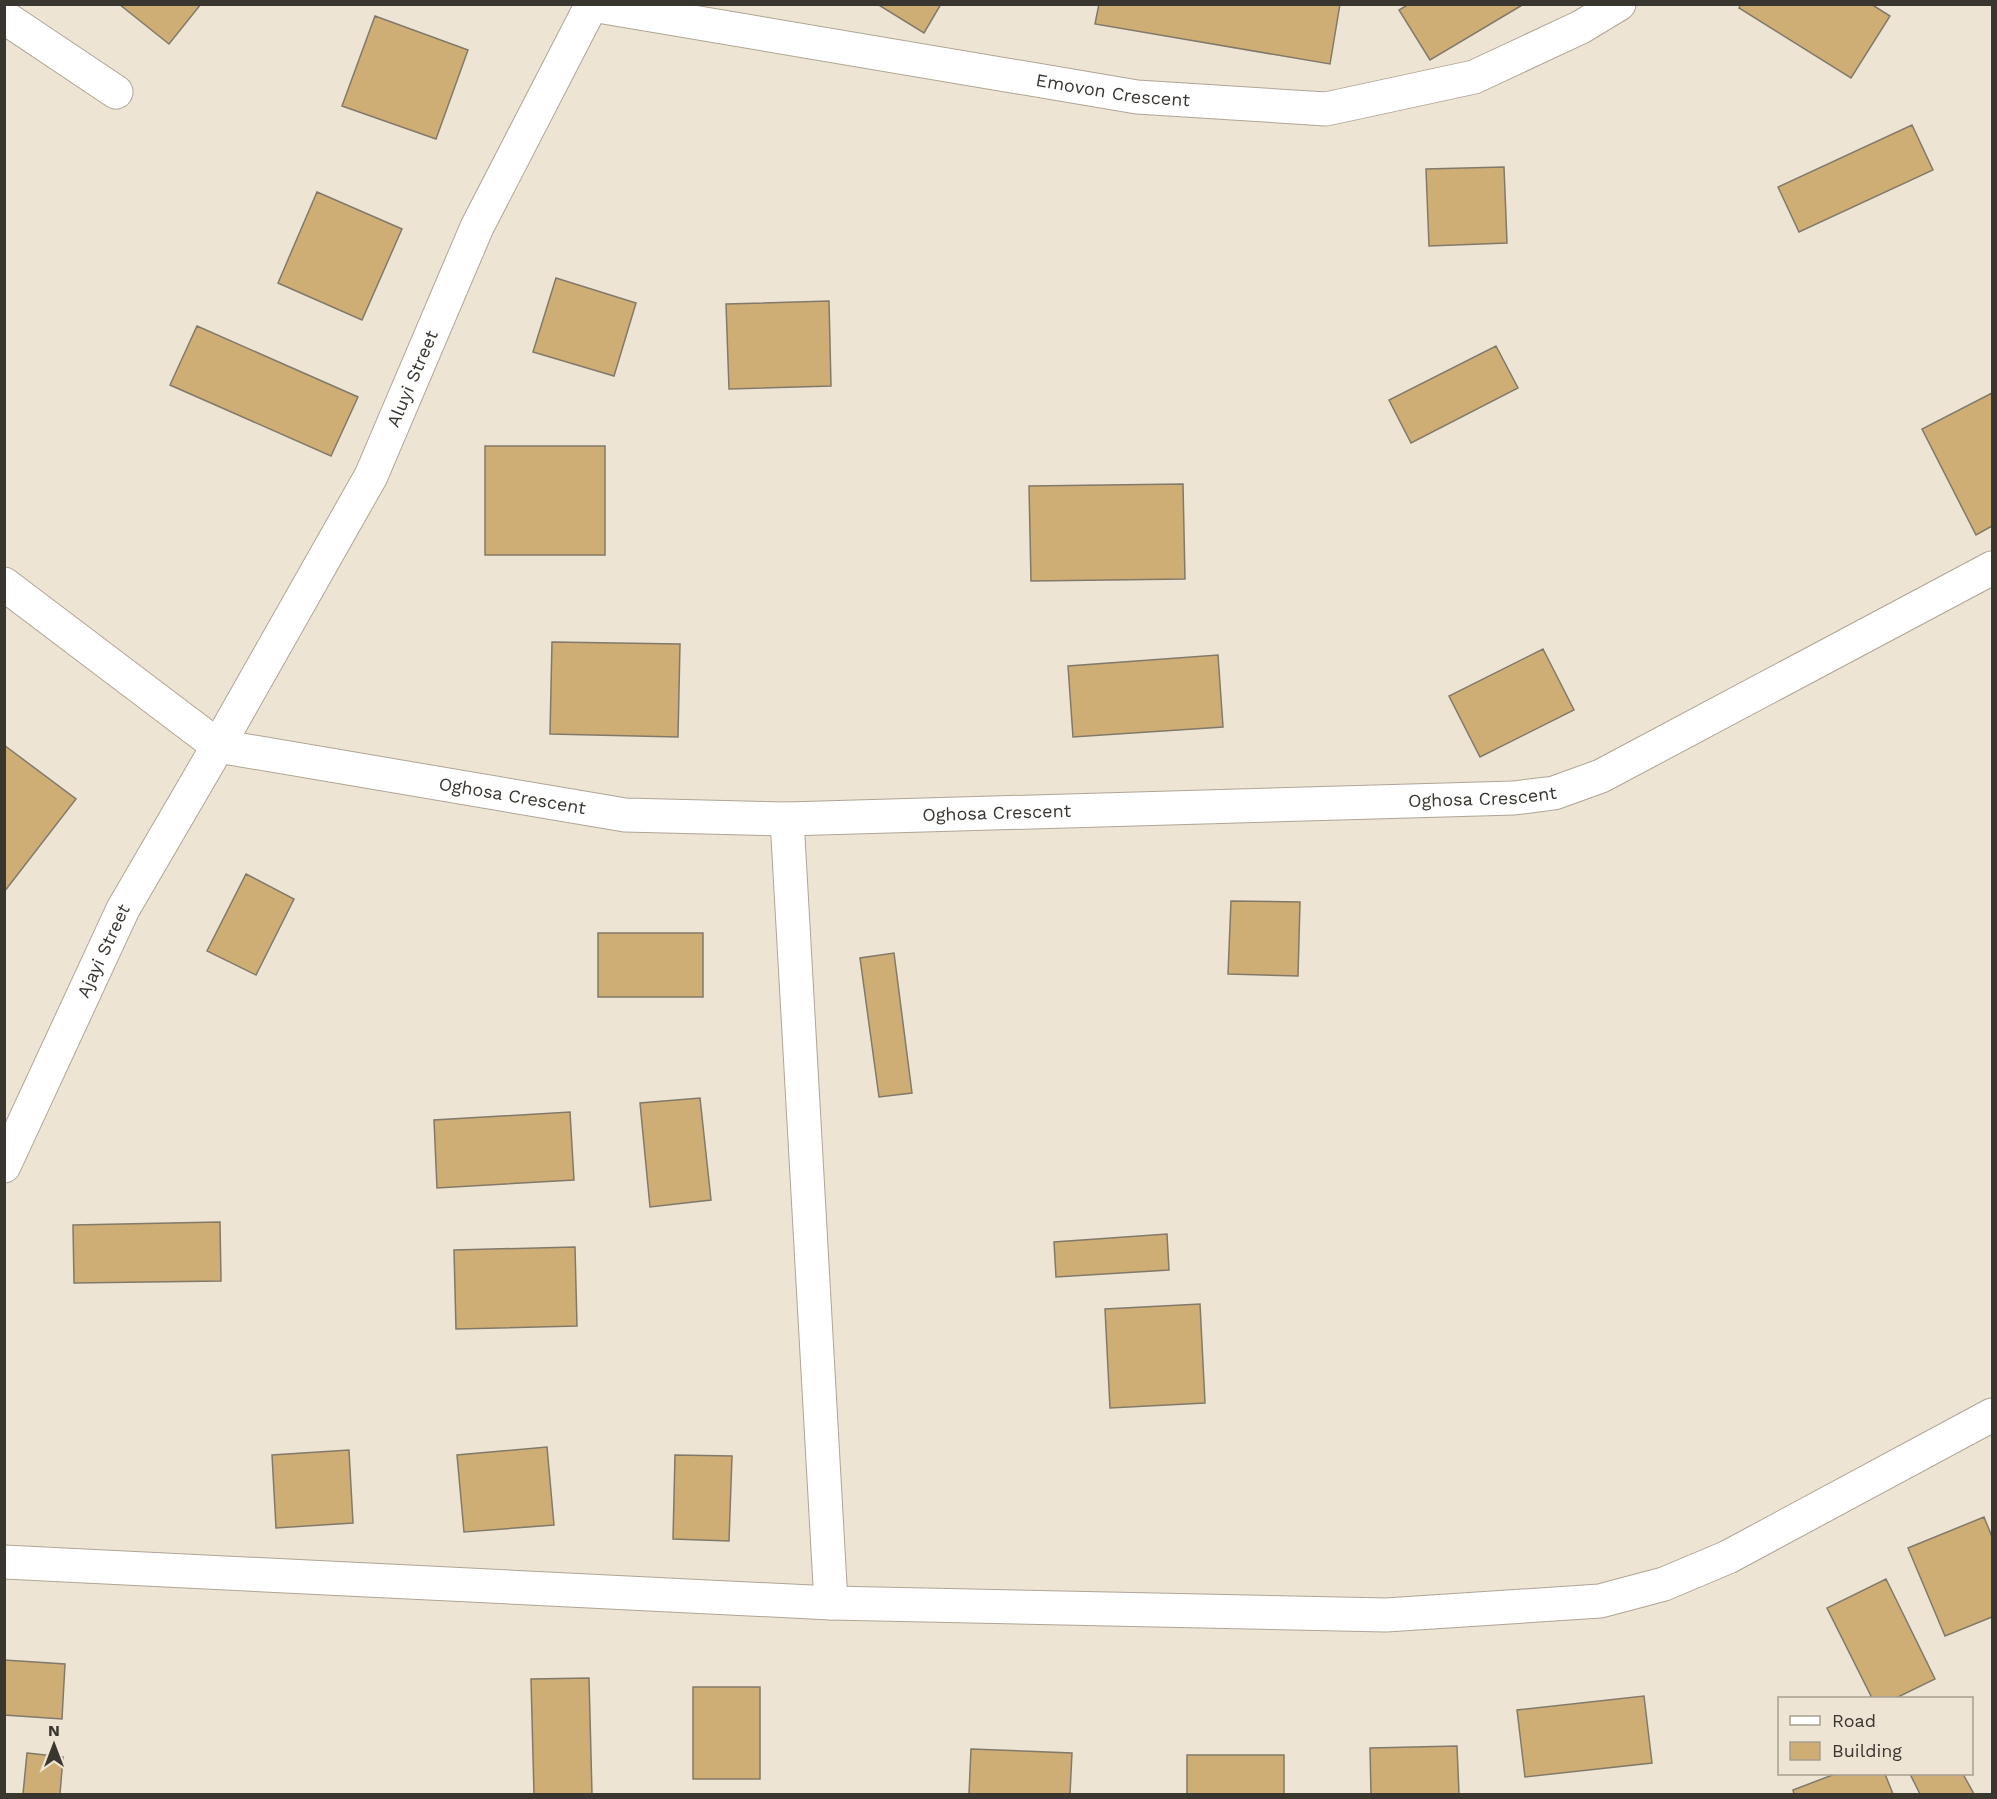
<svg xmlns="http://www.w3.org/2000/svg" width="1997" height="1799" font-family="'Work Sans',sans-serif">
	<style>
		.building { fill: #cfae76; stroke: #82796a; stroke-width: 1.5 }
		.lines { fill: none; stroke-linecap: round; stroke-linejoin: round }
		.minor-casing { stroke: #afa595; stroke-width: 35 }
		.minor { stroke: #fff; stroke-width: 33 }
		.labels { text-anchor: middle; stroke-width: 6; stroke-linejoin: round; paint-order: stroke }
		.street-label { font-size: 18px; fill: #39352f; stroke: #eee4d3 }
	</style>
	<rect width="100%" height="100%" fill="#eee4d3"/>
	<path class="building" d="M119,4h82l-32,40z
		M877,4h64l-17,29z
		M1099,4h241l-10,60 -235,-40z
		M1409,4h115l-94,56 -31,-50z
		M1741,4h130l19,12 -39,62 -112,-70z
		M375,16l93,34 -32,89 -94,-33z
		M1912,125l21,45 -134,62 -21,-45z
		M1504,167l3,76 -78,3 -3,-77z
		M317,192l85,37 -40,91 -84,-37z
		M556,278l80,25 -22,73 -81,-24z
		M829,301l2,85 -102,3 -3,-85z
		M197,326l161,71 -27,59 -161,-71z
		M1496,346l22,42 -107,55 -22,-43z
		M1992,393v133l-16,9 -54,-106z
		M485,446h120v109h-120z
		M1183,484l2,95 -154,2 -2,-95z
		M552,642l128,2 -2,93 -128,-3z
		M1543,649l31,61 -94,47 -31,-61z
		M1218,655l5,72 -150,10 -5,-71z
		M4,745l72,54 -72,93z
		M246,874l48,25 -38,76 -49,-24z
		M1231,901l69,1 -2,74 -70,-2z
		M598,933h105v64h-105z
		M894,953l18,140 -33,4 -19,-139z
		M700,1098l11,102 -61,7 -10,-104z
		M570,1112l4,68 -137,8 -3,-68z
		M220,1222l1,59 -147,2 -1,-58z
		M1167,1234l2,36 -113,7 -2,-35z
		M575,1247l2,79 -121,3 -2,-79z
		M1200,1304l5,99 -95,5 -5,-99z
		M547,1447l7,78 -90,7 -7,-77z
		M349,1450l4,73 -77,5 -4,-73z
		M675,1455l57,1 -3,85 -56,-2z
		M1984,1517l8,20v80l-47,19 -37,-88z
		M1886,1579l49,100 -39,19h-24l-45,-90z
		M4,1660l61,4 -3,55 -58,-4z
		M589,1678l3,116h-58l-3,-115z
		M693,1687h67v92h-67z
		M1644,1696l8,67 -127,14 -8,-67z
		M1457,1746l2,48h-88l-1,-46z
		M971,1749l101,4 -2,41h-101z
		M27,1753l36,4 -3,37h-37z
		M1187,1755h97v39h-97z
		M1835,1774h50l8,20h-99l-1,-4z
		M1910,1774h53l11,20h-54z"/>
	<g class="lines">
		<defs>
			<g id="minor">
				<path id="s1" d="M592,5l545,92 189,12 148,-32 107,-50 38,-23"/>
				<path d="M4,17l112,75"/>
				<path id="s2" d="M4,584l214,162 407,69 162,4 727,-21 40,-5 47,-17 391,-208"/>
				<path d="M787,819l44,784"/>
				<path id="s3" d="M4,1166l119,-257 95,-163 153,-270 106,-249 115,-223"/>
				<path d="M4,1562l827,41 555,12 214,-14 64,-17 64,-27 264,-142"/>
			</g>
		</defs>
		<use href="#minor" class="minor-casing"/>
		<use href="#minor" class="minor"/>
	</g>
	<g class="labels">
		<g class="street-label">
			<text dy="6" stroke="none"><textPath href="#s1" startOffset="528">Emovon Crescent</textPath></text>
			<text dy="6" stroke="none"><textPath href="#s3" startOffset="888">Aluyi Street</textPath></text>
			<text dy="6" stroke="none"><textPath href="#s2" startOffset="567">Oghosa Crescent</textPath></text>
			<text dy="6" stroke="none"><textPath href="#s2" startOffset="1539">Oghosa Crescent</textPath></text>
			<text dy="6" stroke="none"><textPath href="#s2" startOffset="1053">Oghosa Crescent</textPath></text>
			<text dy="6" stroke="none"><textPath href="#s3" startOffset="237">Ajayi Street</textPath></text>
		</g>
	</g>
	<rect width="1997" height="1799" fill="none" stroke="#39352f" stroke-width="12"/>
	<rect x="1778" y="1697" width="195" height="78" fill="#eee4d3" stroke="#a69e91" stroke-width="1.5"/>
	<rect x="1790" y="1716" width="30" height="9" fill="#ffffff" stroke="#a69e91" stroke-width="1.5"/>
	<text x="1832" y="1727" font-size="18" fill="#39352f">Road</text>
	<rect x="1790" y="1742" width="30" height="18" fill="#cfae76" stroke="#a69e91" stroke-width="1.5"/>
	<text x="1832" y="1757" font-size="18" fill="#39352f">Building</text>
	<g transform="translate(54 1745)" stroke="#eee4d3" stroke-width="4.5" paint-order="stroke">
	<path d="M0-4.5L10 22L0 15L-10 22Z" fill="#39352f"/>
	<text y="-9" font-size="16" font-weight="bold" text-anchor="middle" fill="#39352f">N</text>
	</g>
</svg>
